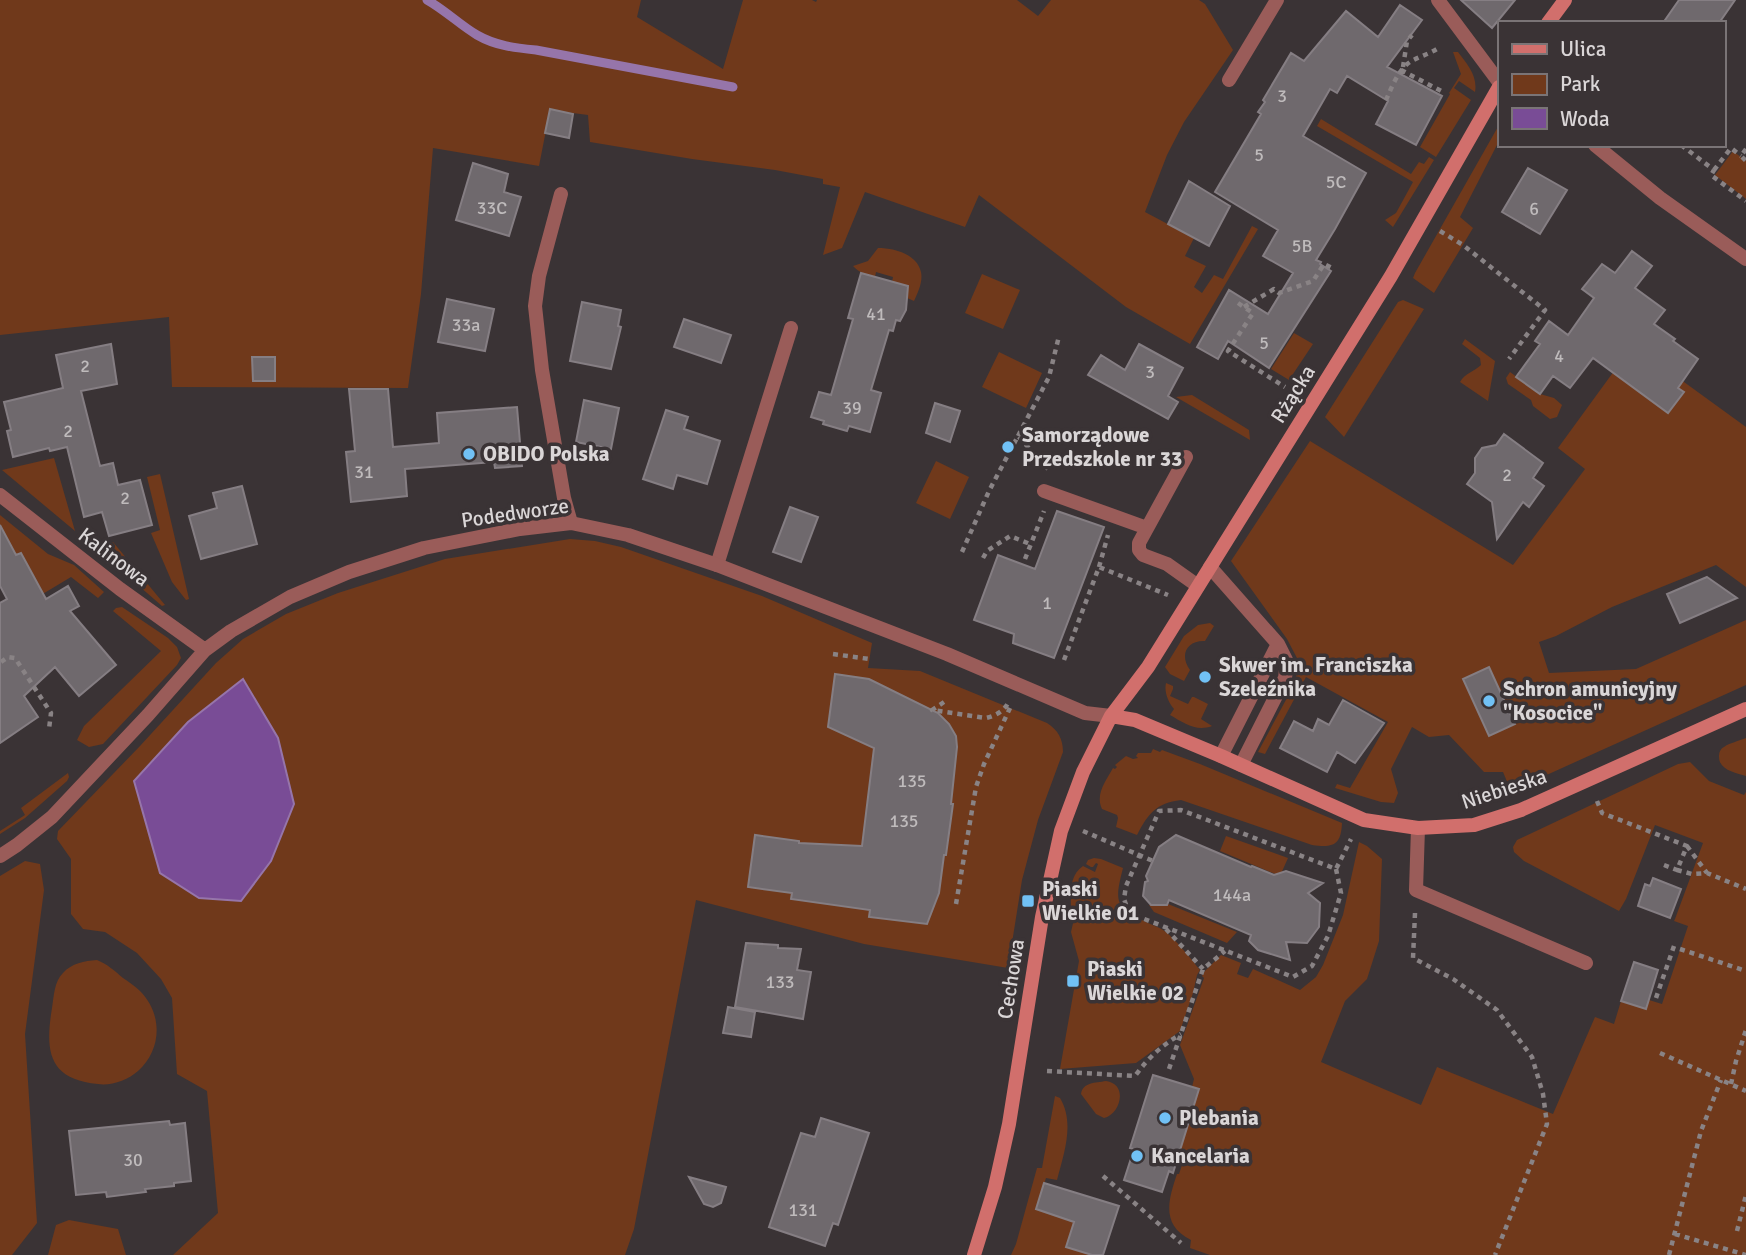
<svg xmlns="http://www.w3.org/2000/svg" width="1746" height="1255" font-family="Signika,sans-serif">
	<style>
		.green { fill: #70391b; fill-rule: evenodd }
		.water { fill: #794c96; stroke: #9675aa; stroke-width: 2 }
		.lines { fill: none; stroke-linecap: round; stroke-linejoin: round }
		.stream { stroke: #9675aa; stroke-width: 9 }
		.building { fill: #6f696d; stroke: #857e83; stroke-width: 2 }
		.path { stroke: #898385; stroke-width: 4.5; stroke-dasharray: 5 5; stroke-linecap: butt }
		.lane { stroke: #9a5c59; stroke-width: 14 }
		.street { stroke: #9a5c59; stroke-width: 14 }
		.secondary { stroke: #d16f6c; stroke-width: 14 }
		.poi-dot { fill: #71c1f5; stroke: #3a3335; stroke-width: 2.5 }
		.labels { text-anchor: middle; stroke-width: 7; stroke-linejoin: round; paint-order: stroke }
		.number-label { font-size: 18px; fill: #bfbbbc }
		.street-label { font-size: 21px; fill: #dad6d7; stroke: #3a3335 }
		.poi-label { font-size: 21px; font-weight: bold; fill: #dad6d7; stroke: #3a3335; text-anchor: start }
	</style>
	<rect width="100%" height="100%" fill="#3a3335"/>
	<path class="green" d="M0,0h641l-4,17 86,52 20,-69h69l4,2 1,-2h200l21,16 13,-16h148l6,4 28,46 -49,72 -17,33 -22,57 49,26 -9,18 21,10 -12,21 8,6 12,-18 9,4 29,-53 6,3 -68,115 -64,-37 -147,-112 -14,32 -100,-35 -23,56 -19,7 17,-68 -17,-3v-5l-48,-9 -83,-11 -102,-17 -2,-27 -38,-5 -11,56 -106,-18 -12,146 -13,94 -236,-1 -3,-70 -169,18z
		M1453,52h5c9,12 20,24 17,40l-16,-11 -5,7 17,12 -35,57 -16,-10 30,-53 -1,-1 12,-19z
		M1321,119l90,55 8,-12 5,2 5,-7 5,3 -41,67 -8,-7 11,-7 17,-31 -96,-56z
		M1499,125v16l-39,76 13,11 -39,65 -21,-15 2,-5z
		M1733,151l13,10v38l-31,-24z
		M878,248c16,0 39,6 43,24 2,10 -3,20 -7,29l-9,-4 -13,-15 1,-5 -17,-5 -1,5c-9,-3 -16,-4 -22,-11l15,-5z
		M982,274l38,16 -17,39 -38,-16z
		M1403,300l21,9 -80,128 -19,-20 73,-115z
		M1294,333l19,11 -24,36 -18,-11z
		M1465,339l30,22 -7,40 -28,-19c5,-9 14,-10 21,-17l-1,-7 -18,-14z
		M1633,345l113,82v160l-30,-22 -104,42 -56,29 -17,6 10,31 87,-4 110,-49v65l-235,106 -8,-19h-19l-35,-37 -20,2 -17,-10 -21,42 7,24 -4,10 -13,-1 -46,-14 2,-4 13,4 38,-66 -82,-45 -41,77 -7,-2 37,-69 3,-23 -11,-21 -56,-78 79,-120 203,124 72,-96 -27,-21z
		M999,352l43,21 -16,35 -44,-21z
		M1510,372l30,22 14,4 8,7 -5,12 -7,2 -17,-13 -2,-6 -23,-16 -2,-6z
		M1192,395l57,35 1,10 -74,-43z
		M54,458l21,73 -73,-61z
		M936,461l33,16 -19,42 -34,-16z
		M160,474l29,125 -3,1 -14,-18 -21,-49 9,-3 -13,-53z
		M0,515l48,39 26,11 30,27 -6,6 -27,-21 -30,18 -6,-11 2,-2 -16,-29 -5,2 -8,-15 -8,4z
		M570,539l25,2 26,6 141,49 110,47 -4,25 52,3 127,52c11,7 16,16 16,29l-25,68 -16,60 -14,88 -144,-24 -168,-44 -62,329 -9,26h-452l45,-42 -11,-122 -30,-17 -5,-76 -11,-19 -24,-26 -32,-21 -22,-3 -12,-15v-55l-14,-20 1,-8 82,-85 76,-83 27,-24 43,-25 52,-21 107,-34zM242,679l36,59 -118,135 -26,-92z
		M113,542l52,63 -3,1 -68,-59z
		M122,607l46,31 9,9 4,11 -4,7 -74,79 -14,3 -12,-7 7,-14 77,-75 -48,-40 3,-3z
		M1210,623l4,3 -9,15c-18,-1 -26,14 -15,29l-6,11 -14,-7 -5,-7 19,-31 14,-11z
		M1166,683l7,3v3l-3,7 18,8 4,-7h2l14,7 -7,15 11,7c-16,6 -28,-3 -42,-11l4,-6c-6,-7 -10,-17 -8,-26z
		M1746,738v38c-10,-3 -27,-6 -27,-19 0,-4 1,-8 5,-10 5,-4 15,-6 22,-9z
		M1153,749l7,3 2,-2 38,14 142,59c-1,22 -8,25 -30,22l-131,-45c-25,3 -33,14 -44,35l-21,-8 2,-9 -1,-3 -15,-6c-7,-15 4,-28 11,-41l2,1 2,-2 -2,-2 11,-9 7,3 5,-1 -2,-2 2,-3h13z
		M1690,762l19,19 35,14 2,-3v463h-536l-20,-7 1,-8c-30,-15 -23,-39 -14,-66h2l4,-12 -6,-2 22,-71 -7,-2 2,-8 -14,-34 24,-67 -2,-2 3,-5 16,-16 20,8 -4,11 11,4 5,-9 47,21 16,-13 7,-12 20,-50 16,-73 8,4 15,13 -3,82 -12,38 -22,22 -24,61 100,43 16,-38 116,47 42,-97 19,7 7,-23 25,8 3,-9 13,4 26,-78 -14,-5 1,-2 28,-76 -48,-18 -29,74 -7,12 -95,-50 -10,-9 -1,-5 4,-7 161,-76z
		M68,773l1,4 -2,4 -42,37 -25,16v-3l25,-16 -4,-7z
		M1226,836l62,22 -8,18 -60,-25z
		M1094,858l7,1 22,9c-9,35 -8,40 25,55 4,2 11,4 15,7 11,7 28,29 37,40l-3,5 -4,18 -13,38 -44,32 -76,6 19,-108 -8,-29 3,-13 2,1 3,-7 -8,-1c0,-16 -3,-36 12,-46l12,6 3,-8 -2,-1 -3,4h-2l-5,-3 2,-4z
		M25,861l15,3 4,26 -19,144 12,189 -25,32h-12v-379z
		M1168,904l69,28 -10,11 -73,-31 -5,-7z
		M97,960c10,4 18,11 26,18 6,4 12,8 17,13 23,23 22,59 -2,80 -10,9 -27,15 -40,13 -50,-5 -53,-33 -46,-76 2,-12 2,-26 11,-35 9,-10 21,-12 34,-13z
		M1106,1081c23,3 14,34 -2,37l-8,-4 -15,-20c2,-12 14,-11 25,-13z
		M1055,1096l5,2c15,25 4,55 -3,82l-11,-2 -10,31 38,13 -8,25 26,8h-81l5,-11 21,-76h5z
		M69,1220l49,9 8,26h-78l8,-30z"/>
	<path class="water" d="M243,679l35,59 16,66 -23,57 -30,40 -42,-3 -39,-25 -26,-92 54,-59z"/>
	<g class="lines">
		<path class="stream" d="M427,0c18,10 33,25 50,35 19,11 39,13 59,15l197,37"/>
	</g>
	<path class="building" d="M1461,0h54l-23,28z
		M1679,0h56l-16,23h-56z
		M1400,5l22,15 -35,47 55,29 -26,49 -40,-21 12,-23 -41,-25 -10,17 -7,-4 -27,47 63,37 -31,56 -19,31 5,2 -1,2 11,7 -62,97 -41,-27 -10,18 -21,-12 32,-57 39,24 25,-41 -30,-17 15,-26 -63,-38 46,-78 -3,-2 7,-10 -2,-2 28,-47 13,8 42,-50 32,26z
		M550,109l23,5 -4,24 -24,-5z
		M473,163l35,11 -4,18 17,5 -12,39 -53,-16z
		M1528,168l39,22 -27,44 -38,-22z
		M1189,181l41,25 -21,40 -41,-22z
		M1632,251l20,15 -17,22 30,22 -11,14 21,15 -2,2 25,18 -20,29 6,4 -16,21 -75,-55 -23,30 -17,-12 -13,18 -24,-17 24,-33 -5,-3 14,-20 19,14 26,-37 -12,-9 20,-25 13,9z
		M861,273l47,13 -2,24 -6,11 -4,-1 -3,11 -4,-1 -18,60 10,3 -11,39 -21,-6 -2,5 -24,-7 1,-3 -13,-4 8,-25 12,3 22,-76 -5,-1z
		M447,299l47,10 -9,42 -47,-9z
		M582,302l39,8 -3,16 3,1 -10,42 -41,-8z
		M684,319l47,16 -10,28 -47,-16z
		M111,344l6,40 -36,7 19,75 13,-3 5,22 22,-5 12,45 -43,11 -7,-24 -18,5 -17,-70 -17,4 -1,-3 -36,9 -6,-26 4,-1 -7,-28 59,-14 -7,-33z
		M1139,344l44,24 -15,28 10,6 -10,17 -80,-44 13,-20 24,15z
		M252,357h23v24h-22z
		M349,389h39l5,58 46,-4 -2,-30 80,-6 5,59 -27,2 -1,-6 -89,7 2,27 -56,6 -5,-50 9,-1z
		M584,400l35,8 -8,41 -35,-7z
		M935,403l25,8 -10,31 -24,-9z
		M666,410l22,7 -4,12 36,12 -13,43 -30,-9 -4,14 -30,-10z
		M1504,434l39,29 -10,15 11,8 -15,21 -6,-5 -26,37 -5,-37 -25,-18 8,-11v-15l7,-10 14,-3z
		M242,486l15,58 -56,15 -12,-43 28,-8 -4,-15z
		M790,507l28,10 -17,45 -28,-10z
		M1057,511l47,16 -50,131 -41,-15 1,-9 -40,-14 24,-65 37,14z
		M0,525l16,30 5,-2 25,46 22,-13 11,20 -9,5 46,54 -37,31 -24,-29 -31,29 14,21 -38,26v-140l7,-4 -7,-13z
		M1707,577l30,21 -57,25 -13,-29z
		M1489,667l26,57 -26,12 -26,-57z
		M835,674l34,5 69,34 11,11 7,12 1,11 -6,57h2l-7,51h-2l-5,38 -12,31 -58,-7 1,-7 -79,-11 1,-6 -44,-6 7,-52 44,6v2l63,3 12,-98 -46,-21z
		M1343,700l41,23 -29,40 -18,-11 -10,20 -47,-24 14,-27 19,10 5,-12 11,6z
		M1176,835l75,32 1,-1 22,9 12,-4 37,12 -15,10 12,10 -1,24 -12,16 -21,-1 4,18 -32,-10 -9,-9 2,-6 -82,-35 -2,5h-16l-8,-9 2,-14 3,-1 -2,-5 13,-29z
		M1653,878l28,11 -11,29 -32,-12 7,-22 5,2z
		M746,943l32,2v3l23,1 -4,21 14,2 -8,47 -68,-12z
		M1634,962l24,8 -12,39 -25,-8z
		M728,1007l27,5 -4,25 -28,-4z
		M1153,1075l46,14 -26,84 -4,-2 -7,21 -38,-12 10,-31 -4,-1z
		M821,1118l48,15 -31,92 -5,-2 -8,23 -56,-19 32,-94 14,4z
		M169,1121l1,4 15,-2 6,58 -17,2v3l-29,3 1,3 -39,5 -1,-5 -30,3 -7,-64z
		M689,1177l37,10 -5,16 -8,4 -9,-3z
		M1044,1183l75,23 -16,49h-11l-26,-8 8,-25 -38,-13z"/>
	<g class="lines">
		<path class="path" d="M1403,67l4,-26 5,-6
			M1401,70l44,23
			M1386,100c6,-13 12,-30 24,-38 10,-6 20,-8 30,-15
			M1681,145l33,25 -3,5 35,26
			M1746,149l-5,7 5,5
			M1714,170l17,-22 10,8
			M1440,231l23,14 82,65 -36,49
			M1238,303l15,10 -25,38 57,36
			M1244,307l30,-18 5,4 34,-12 11,-17 8,4
			M1018,436l31,-59 10,-41
			M962,552l27,-61 29,-55 30,33
			M983,558l4,-7 23,-15 20,8
			M1025,559l19,-48
			M1099,567l9,-32
			M833,654l36,5
			M1064,660l35,-93 69,28
			M1,662l7,-5 7,1 36,55 -2,16
			M944,702l-12,8 54,8c9,-2 18,-7 22,-15
			M1597,801l5,12 85,33 -10,24 15,4 15,-1 39,16
			M1083,831l70,30
			M1687,846l20,27
			M1664,865l13,5
			M1336,869l5,24 -13,43 -16,30 -19,11 -164,-64 -5,-14 2,-13 33,-75 22,-1 155,59 15,-30
			M956,904l20,-117 8,-23 26,-56
			M1415,913l-2,45 40,21 44,31 35,47 11,37 4,30 -52,131
			M1166,929l37,40
			M1680,949l66,22
			M1656,998l18,-52
			M1660,1053l86,38
			M1169,1069l34,-100 22,-18
			M1047,1071l88,5c14,-19 26,-30 46,-42
			M1731,1084l5,-23 10,-31
			M1103,1176l78,67
			M1737,1231l9,-36
			M1675,1234l71,21
			M1669,1255l32,-124 20,-51"/>
		<path class="lane" d="M1595,145l65,53 86,61
			M561,194l-22,82 -4,30 7,64 22,128 7,25
			M1186,457l-47,86v7l4,5 24,9 31,22
			M1044,491l103,37
			M717,565l74,-237
			M1210,567l68,77 -57,112
			M1241,765l44,-87 2,-16 -9,-18
			M1418,828l-2,62 170,73"/>
		<path class="street" d="M1438,0l61,82
			M1229,80l48,-80
			M0,495l120,94 85,61
			M0,856l17,-11 35,-28 96,-102 57,-65 26,-19 59,-34 59,-25 75,-24 96,-19 51,-6 57,12 89,30 230,89 138,59 26,3"/>
		<path class="secondary" d="M1548,23l17,-23
			M1111,716l24,4 86,36 143,64 54,8 56,-3 47,-15 225,-101
			M974,1255l21,-68 14,-63 33,-207 19,-86 22,-59 28,-56 37,-49 243,-391 108,-189"/>
	</g>
	<g class="poi-dot">
		<circle cx="1008" cy="447" r="7"/>
		<circle cx="469" cy="454" r="7"/>
		<circle cx="1205" cy="677" r="7"/>
		<circle cx="1489" cy="701" r="7"/>
		<rect x="1021" y="894" width="14" height="14" rx="3.5"/>
		<rect x="1066" y="974" width="14" height="14" rx="3.5"/>
		<circle cx="1165" cy="1118" r="7"/>
		<circle cx="1137" cy="1156" r="7"/>
	</g>
	<g class="labels">
		<g class="number-label">
			<text x="1282" y="102">3</text>
			<text x="1259" y="161">5</text>
			<text x="1336" y="188">5C</text>
			<text x="492" y="214">33C</text>
			<text x="1534" y="215">6</text>
			<text x="1302" y="252">5B</text>
			<text x="876" y="320">41</text>
			<text x="466" y="331">33a</text>
			<text x="1264" y="349">5</text>
			<text x="1559" y="362">4</text>
			<text x="85" y="372">2</text>
			<text x="1150" y="378">3</text>
			<text x="852" y="414">39</text>
			<text x="68" y="437">2</text>
			<text x="364" y="478">31</text>
			<text x="1507" y="481">2</text>
			<text x="125" y="504">2</text>
			<text x="1047" y="609">1</text>
			<text x="912" y="787">135</text>
			<text x="904" y="827">135</text>
			<text x="1232" y="901">144a</text>
			<text x="780" y="988">133</text>
			<text x="133" y="1166">30</text>
			<text x="803" y="1216">131</text>
		</g>
		<g class="street-label">
			<text transform="translate(1293 394) rotate(-58)" y="7">Rżącka</text>
			<text transform="translate(515 513) rotate(-8)" y="7">Podedworze</text>
			<text transform="translate(114 557) rotate(37)" y="7">Kalinowa</text>
			<text transform="translate(1504 789) rotate(-18)" y="7">Niebieska</text>
			<text transform="translate(1011 979) rotate(-81)" y="7">Cechowa</text>
		</g>
		<g class="poi-label">
			<text x="1022" y="442">Samorządowe<tspan x="1022" dy="24">Przedszkole nr 33</tspan></text>
			<text x="483" y="461">OBIDO Polska</text>
			<text x="1219" y="672">Skwer im. Franciszka<tspan x="1219" dy="24">Szeleźnika</tspan></text>
			<text x="1503" y="696">Schron amunicyjny<tspan x="1503" dy="24">"Kosocice"</tspan></text>
			<text x="1042" y="896">Piaski<tspan x="1042" dy="24">Wielkie 01</tspan></text>
			<text x="1087" y="976">Piaski<tspan x="1087" dy="24">Wielkie 02</tspan></text>
			<text x="1179" y="1125">Plebania</text>
			<text x="1151" y="1163">Kancelaria</text>
		</g>
	</g>
	<rect x="1498" y="21" width="228" height="126" fill="#3a3335" stroke="#7a7476" stroke-width="2"/>
	<rect x="1512" y="44" width="35" height="10" fill="#d16f6c" stroke="#7a7476" stroke-width="2"/>
	<text x="1560" y="56" font-size="21" fill="#dad6d7">Ulica</text>
	<rect x="1512" y="74" width="35" height="21" fill="#70391b" stroke="#7a7476" stroke-width="2"/>
	<text x="1560" y="91" font-size="21" fill="#dad6d7">Park</text>
	<rect x="1512" y="108" width="35" height="21" fill="#794c96" stroke="#7a7476" stroke-width="2"/>
	<text x="1560" y="126" font-size="21" fill="#dad6d7">Woda</text>
</svg>
